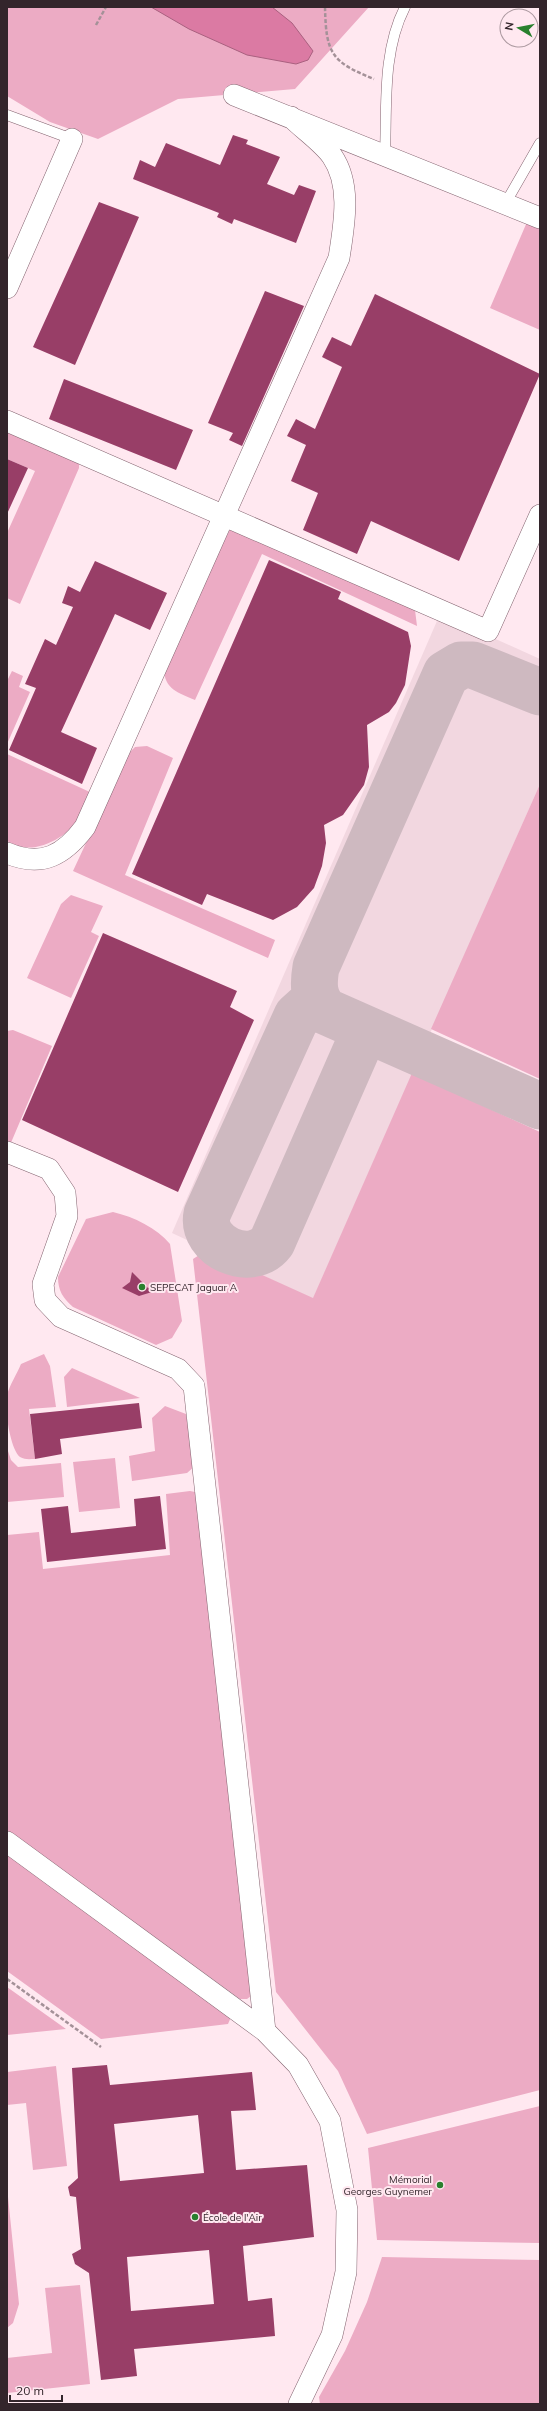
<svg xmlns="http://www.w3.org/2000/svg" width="547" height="2411" font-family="Mulish,sans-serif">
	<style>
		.built { fill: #f2d7e0 }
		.green { fill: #ecabc4 }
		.water { fill: #db7aa3; stroke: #a9607f }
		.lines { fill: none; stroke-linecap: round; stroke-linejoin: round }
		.taxiway { stroke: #ceb9c0; stroke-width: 47 }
		.building { fill: #983e67; fill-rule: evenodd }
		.service-casing { stroke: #846470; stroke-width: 11 }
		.minor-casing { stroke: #846470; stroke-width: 22 }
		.path { stroke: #a49198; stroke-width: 2.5; stroke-dasharray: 4 2; stroke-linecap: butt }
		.service { stroke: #fff; stroke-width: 10 }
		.minor { stroke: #fff; stroke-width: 21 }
		.poi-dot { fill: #29802e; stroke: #ffe8f0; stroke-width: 1.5 }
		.labels { text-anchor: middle; stroke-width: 4; stroke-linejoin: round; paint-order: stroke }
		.poi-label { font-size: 10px; fill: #33252b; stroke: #ffe8f0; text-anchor: start }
	</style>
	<rect width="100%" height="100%" fill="#ffe8f0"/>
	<path class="built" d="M440,614l100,45v125l-227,515 -141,-66z"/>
	<path class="green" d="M7,7h362l-74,82 -117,10 -80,40 -48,-17 -43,-26z
		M527,222l13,6v102l-50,-22z
		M7,428l72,31v9l-59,136 -13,-6v-65l28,-62 -28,-12z
		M230,529l185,81 2,16 -155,-72 -67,146c-16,-7 -31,-11 -31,-31z
		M12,671l11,5 -4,11 11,5 -23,52v-63z
		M147,746l26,12 -48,117 150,65 -7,18 -195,-87 54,-116 8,-8z
		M7,754l85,39c-3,7 -5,16 -10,23 -12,18 -38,35 -61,31 -4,0 -10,-4 -14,-6z
		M540,784v295l-109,-50z
		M71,895l32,11 -12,26 8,4 -28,62 -44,-20 34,-74z
		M13,1030l39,16 -42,99 -3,-2v-112z
		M412,1073l128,59v958l-173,44 -29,-63 -62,-79 -83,-733 14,-9 106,48z
		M113,1212c21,5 44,16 57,32l12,77 -10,17 -16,7 -83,-38c-10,-9 -15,-16 -15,-30l28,-58z
		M44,1354l6,12 6,41 -27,2 6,50c-5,0 -10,1 -15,-2 -10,-8 -16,-50 -13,-62 3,-11 10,-21 14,-31z
		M72,1368l68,30 -73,9 -3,-30z
		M165,1406l21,8 9,52 -8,7 -55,8 -3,-25 26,-5 -3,-33z
		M7,1448l4,12 7,7 43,-4 3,34 -57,5z
		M115,1458l5,50 -41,4 -6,-50z
		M190,1491l5,1 3,4 53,500 -4,3h-7l-233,-169v-295l32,-3 4,37 127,-14 -4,-61z
		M7,1852l224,165 -3,7 -127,15 -94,-68z
		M7,1987l59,42 -59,6z
		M56,2066l11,100 -34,4 -7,-67 -19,2v-33z
		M540,2106v137l-163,-3 -9,-92z
		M7,2187l12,117 -6,19 -6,5z
		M382,2257l158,3v144h-220l-1,-7 26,-46 22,-49z
		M80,2285l10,99 -83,9v-35l45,-5 -7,-65z"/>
	<path class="water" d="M151,7h121l20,16 21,28 -5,9 -12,4 -49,-9 -58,-26z"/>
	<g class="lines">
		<path class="taxiway" d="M540,692l-67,-27h-12l-15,9 -130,293c-3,18 -3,30 9,44l215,95
			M325,1011l-12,-4h-6l-10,9 -90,198c-7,33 45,55 65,28l87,-198 6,-7 10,-3"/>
	</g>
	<path class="building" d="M233,135l15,5 -2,4 34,13 -13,27 27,11 5,-10 17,6 -20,52 -62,-24 -2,5 -15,-7 2,-4 -86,-34 7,-19 15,7 11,-24 54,22z
		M99,202l40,15 -64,148 -42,-18z
		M265,291l39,15 -62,140 -13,-6 4,-7 -25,-10z
		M375,294l165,80 -81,187 -88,-40 -14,33 -54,-24 15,-37 -27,-12 15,-36 -19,-9 9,-17 19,10 27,-62 -20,-10 10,-20 19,9z
		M64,379l129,51 -17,40 -127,-51z
		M7,459l21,9 -21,46z
		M269,560l72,32 -3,7 70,33 3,14 -6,39 -9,18 -7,9 -22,13 2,42 -5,18 -21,30 -19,10 2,18 -4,23 -8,22 -17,19 -24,13 -66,-26 -5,11 -70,-31z
		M95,561l72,32 -17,37 -35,-16 -54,118 36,16 -15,36 -73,-34 27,-62 -11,-4 20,-45 11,6 17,-38 -11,-4 6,-17 12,6z
		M103,933l134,58 -7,16 24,13 -76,172 -156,-72z
		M132,1272l20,20 -13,4 -17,-8 8,-6z
		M139,1403l3,25 -82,11 2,15 -27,5 -5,-45z
		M160,1496l6,53 -119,13 -6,-53 27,-3 3,27 65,-7 -2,-27z
		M107,2065l3,20 142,-13 4,38 -25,1 5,59 71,-5 7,72 -71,9 5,55 24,-3 3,38 -141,13 3,27 -36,4 -12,-107 -14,-9 -3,-10 9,-5 -5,-52 -6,-1 -2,-9 10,-9 -6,-110zM198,2115l6,58 -84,8 -6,-57zM209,2250l5,54 -83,7 -4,-54z"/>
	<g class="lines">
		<defs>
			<path id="service" d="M7,115l65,24
				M385,155c2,-49 -3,-103 20,-148
				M505,204l35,-61"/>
			<path id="minor" d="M234,95l306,123
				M7,288l65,-149
				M7,421l481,210 52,-116
				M7,853c35,15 57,2 78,-26l254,-569c5,-33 13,-73 -7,-102 -10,-14 -28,-26 -41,-39
				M7,1152l42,17 16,24 2,23 -24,68 2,16 16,17 117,52 16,17 71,645
				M7,1842l258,189 33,34 32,56 17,89 -1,62 -14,63 -33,69"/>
		</defs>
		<use href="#service" class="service-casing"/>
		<use href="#minor" class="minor-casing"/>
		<path class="path" d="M325,7c1,46 6,55 49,72
			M96,25l10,-18
			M7,1979l94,68"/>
		<use href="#service" class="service"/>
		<use href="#minor" class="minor"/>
	</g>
	<g class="poi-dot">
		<circle cx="142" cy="1287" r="4"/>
		<circle cx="440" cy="2185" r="4"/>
		<circle cx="195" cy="2217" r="4"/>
	</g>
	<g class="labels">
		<g class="poi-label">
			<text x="150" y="1291">SEPECAT Jaguar A</text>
			<text x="432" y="2183" text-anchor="end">Mémorial<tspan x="432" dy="12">Georges Guynemer</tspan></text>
			<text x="203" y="2221">École de l'Air</text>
		</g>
	</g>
	<rect width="547" height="2411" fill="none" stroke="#33252b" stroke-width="16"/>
	<g transform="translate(519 28) rotate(280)"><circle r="19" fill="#ffe8f0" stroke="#ad9aa1"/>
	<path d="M0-3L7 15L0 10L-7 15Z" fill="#29802e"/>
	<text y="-6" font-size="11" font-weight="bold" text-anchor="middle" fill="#33252b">N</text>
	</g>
	<path d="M10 2395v6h52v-6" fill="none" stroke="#33252b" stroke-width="2"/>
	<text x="16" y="2395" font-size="12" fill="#33252b" stroke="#ffe8f0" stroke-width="3" paint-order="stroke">20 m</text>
</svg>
